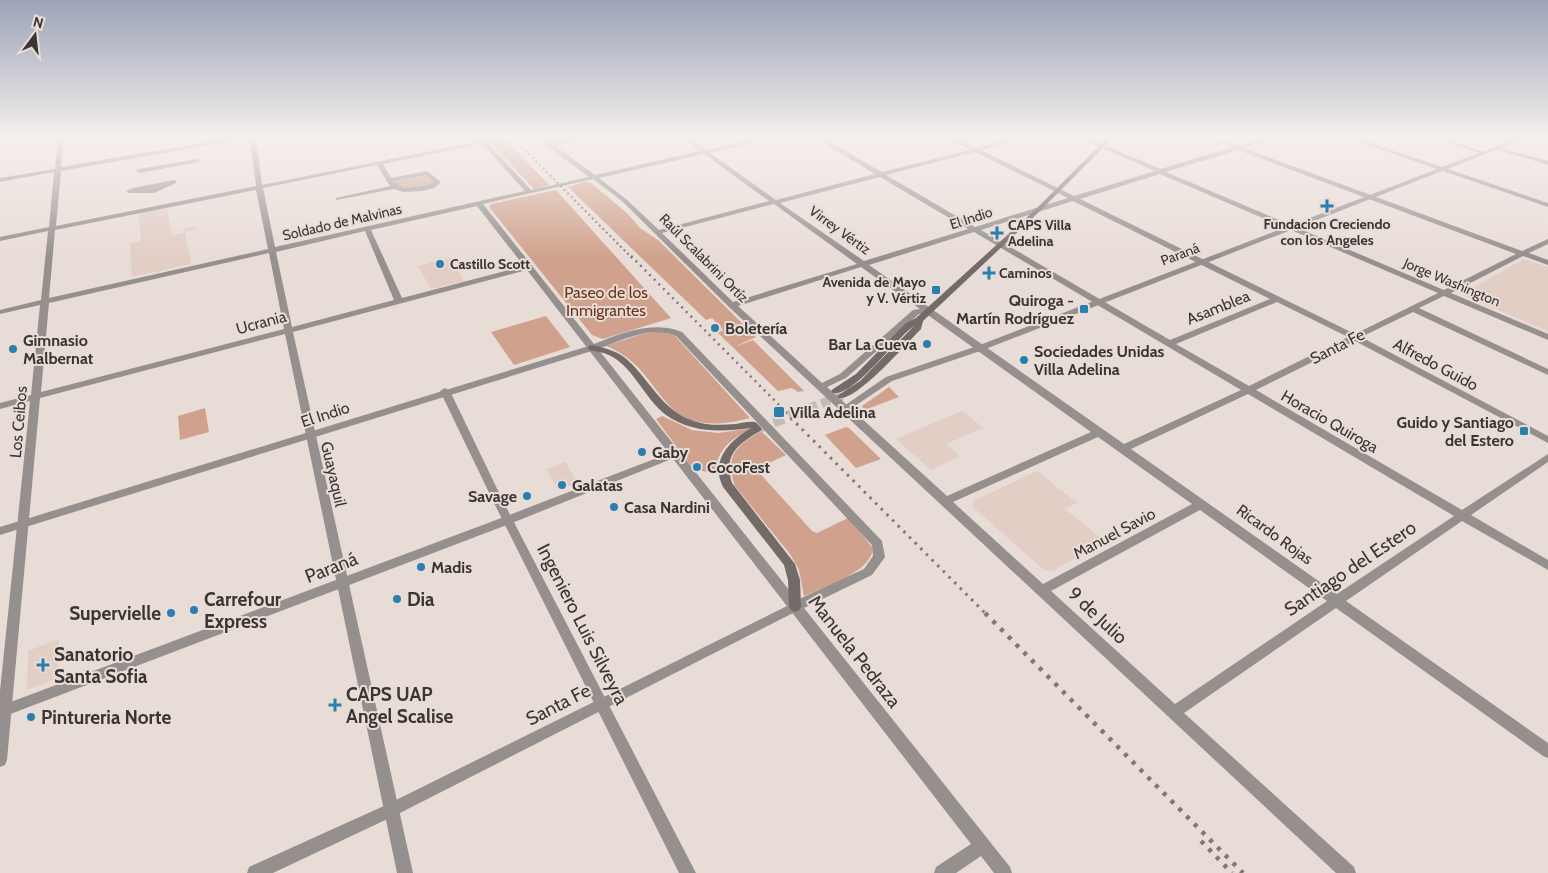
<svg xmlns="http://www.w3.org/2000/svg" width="1548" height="873" font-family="Cabin,sans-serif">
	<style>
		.built { fill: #e2cec5 }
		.green { fill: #d0a28d }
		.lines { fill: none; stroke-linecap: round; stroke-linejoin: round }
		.secondary-tunnel-far1 { stroke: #c5bbb6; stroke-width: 9; stroke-dasharray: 9 4.5; stroke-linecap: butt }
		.secondary-tunnel { stroke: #c5bbb6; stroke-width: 11; stroke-dasharray: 11 5.5; stroke-linecap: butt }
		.minor { fill: #95908e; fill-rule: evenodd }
		.tertiary { fill: #95908e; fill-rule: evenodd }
		.secondary { fill: #726b68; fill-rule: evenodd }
		.rail-far3 { stroke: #807875; stroke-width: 2; stroke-dasharray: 2 3; stroke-linecap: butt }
		.rail-far2 { stroke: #807875; stroke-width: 2.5; stroke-dasharray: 2 4.5; stroke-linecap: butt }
		.rail-far1 { stroke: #807875; stroke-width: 3; stroke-dasharray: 2.5 5.5; stroke-linecap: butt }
		.rail { stroke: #807875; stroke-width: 4.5; stroke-dasharray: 4 7; stroke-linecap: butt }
		.poi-dot { fill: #2b7faf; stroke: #e8dcd7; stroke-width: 2 }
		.labels { text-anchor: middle; stroke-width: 4; stroke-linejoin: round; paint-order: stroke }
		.far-street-label { font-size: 14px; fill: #3a3533; stroke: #e8dcd7 }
		.far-poi-label { font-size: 14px; font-weight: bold; fill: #3a3533; stroke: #e8dcd7; text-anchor: start }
		.park-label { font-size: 16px; fill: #6d3316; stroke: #e8dcd7 }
		.poi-label { font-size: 16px; font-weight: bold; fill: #3a3533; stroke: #e8dcd7; text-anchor: start }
		.street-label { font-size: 16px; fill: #3a3533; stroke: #e8dcd7 }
		.near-street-label { font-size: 19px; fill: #3a3533; stroke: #e8dcd7 }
		.near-poi-label { font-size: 19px; font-weight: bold; fill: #3a3533; stroke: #e8dcd7; text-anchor: start }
	</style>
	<rect width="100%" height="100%" fill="#e8dcd7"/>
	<path class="built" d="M167,208l5,27 11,-2v-4l13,-3 1,4 -12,2 6,32 -59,13 -2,-33 11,-3 -3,-28z
		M450,258l14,23 -33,8 -13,-23z
		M1524,259l24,8v64l-84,-35 -1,-3z
		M962,411l22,17 -38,16 14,12 -29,14 -35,-31z
		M565,462l13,21 -20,7 -12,-21z
		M1037,471l40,32 -12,6 41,33 -54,29 -8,-1 -72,-64 1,-5z
		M59,639l-1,39 -31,12 1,-39z"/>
	<path class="green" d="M484,136h18l47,49 -15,4z
		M419,174l10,1 5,7c-9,9 -25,8 -37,5l-3,-7z
		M584,182l7,1 37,31 12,14 18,12 98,97 -22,10 19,-7 51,51 -6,1 -6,-4 -14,3 -60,-58 5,-3 -11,-12 -6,2 -138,-133z
		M556,190l115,128 -68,21 -11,-4 -103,-128 2,-3z
		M546,316l24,31 -56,18 -23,-33z
		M651,331l17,1 7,4 75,82c-98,26 -80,-47 -144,-72z
		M889,387l10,10 -35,13 -2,-4z
		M205,408l4,24 -29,8 -2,-24z
		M662,416l30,14 26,3 35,-5c-20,9 -38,22 -37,46l-23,-5 -37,-50z
		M846,427l3,1 32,31 -25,9 -31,-33z
		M761,431l25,24 -30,14 56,62 5,2 31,-15 25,30c-1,24 -49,39 -69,48l-5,-26 -9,-16 -55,-68c-11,-30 2,-41 26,-55z"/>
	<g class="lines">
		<path class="secondary-tunnel-far1" d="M796,413l46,-17"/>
		<path class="secondary-tunnel" d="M758,428l41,-16"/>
		<path class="minor" d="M58,136h6l-3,31 181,-31h14l6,49 218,-44 -3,-3 3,-2 6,5 45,49 58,-13 -42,-31 -11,-10h7l9,7 34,-7h13l-44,10 40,29 105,-24 -21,-15h7l20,14 61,-14h12l-69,17 66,47 99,-26 -63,-38h7l63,36 88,-22 -26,-14h8l24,12 46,-12h11l-52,14 93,46 81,-25 -81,-35h8l79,33 71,-22 -28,-11c13,0 25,10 35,9 12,0 24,-9 39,-9l-34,12 278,103 26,-12v5l-19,9 19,7v5l-25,-9 -72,37 97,41v6l-104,-44 -25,12 129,61v6l-135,-63 -52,25 187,99v7l-193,-102 -99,49 206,120 86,-56v8l-77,53 77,45v10l-86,-49 -116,80 202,142v15l-5,-2 -207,-148 -152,105 170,154 2,6h-20l-607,-566 -107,-106 -29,-22 -110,25 111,140c28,-11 58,-24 88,-12l200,209 3,16 -13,18 -68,33 206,259 2,6h-18l-13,-17 -25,17h-22l2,-6 35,-23 -444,-574 -234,62 120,541h-16l-112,-539 -245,64 -33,362 -2,5 -5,2v-76l30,-290 -30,8v-6l31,-8 9,-90 -40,9v-4l41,-10 7,-69 -48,10v-4l49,-10 5,-55 -54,10v-4l55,-9zM250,138l6,48 -200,40 5,-55zM482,144l43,47 -250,56 -12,-59 114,-23 13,21 -54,12v2l58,-11 10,3 18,-1 12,-3 7,-6 -14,-11 -36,7 -8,-14zM1238,150l278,104 -72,36 -278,-118zM975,152l93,46 -93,29 -89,-52zM704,154l65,47 -110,29 -33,-31 -27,-21zM1160,174l278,119 -83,41 -275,-135zM426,175l8,7 -9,4 -21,2 -11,-7zM880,177l88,52 -104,32 -84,-58zM256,190l12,59 -219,49 6,-68zM1073,201l197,98 -100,41 -189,-110zM774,204l83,60 -124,38 -71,-69zM477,206l47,60 -122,32 -31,-68zM365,231l29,69 -102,27 -16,-75zM974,232l267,158 -117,54 -255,-179zM269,253l15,76 -243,63 8,-89zM861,267l59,42 -7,1 -73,64 -18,9 -84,-77zM1277,302l71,35 -99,49 -73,-42zM925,313l166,119 -144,64 -120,-109 19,-9 73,-64zM648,332l20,1 8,3 196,209 1,11 -9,13 -67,31 -199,-251 29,-11zM1248,394l206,122 -117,78 -206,-145zM1098,437l94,67 -149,80 -90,-82zM1200,510l127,91 -152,103 -124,-113z
			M1341,136h9l198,67v4z
			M1428,136h10l49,17 -5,1z
			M1496,147l52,14v4l-52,-16z
			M197,159l3,2 -1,1 -60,11 -3,-2 3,-2z
			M174,180l2,1v2l-22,10h-25l-3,-2 7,-3z
			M445,388l5,3 54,112 192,370h-17l-185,-370 -54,-112z"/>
		<path class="tertiary" d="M1523,136h9l-549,214 -91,31 -43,29h-6l-2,-2 45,-31 91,-31z
			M592,345l3,1 1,2 -1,2 -595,185v-8z
			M675,451l5,3 -1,2 -167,67 -512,195v-12l504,-189z
			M795,602l4,2 2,3 -2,3 -403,205 -123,58h-26l2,-6 137,-62z"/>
		<path class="secondary" d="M1109,136h6l-75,75 -117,110 -2,8c-14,14 -64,72 -82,69l-2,-2 23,-15 54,-55c-18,12 -60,71 -81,67l-2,-2 2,-2 23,-15 50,-51 10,-5 120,-109z
			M592,345c12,3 22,5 32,12 25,20 37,54 70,64 13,5 28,4 42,3 5,-1 14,-3 19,-2 3,2 4,4 7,7l-2,2c-22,13 -37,24 -28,52l63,81 5,16 1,27 -2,3 -4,2 -4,-2 -2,-3 -1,-27 -4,-15 -61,-78c-13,-26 6,-46 28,-59 -30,4 -60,5 -85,-13 -23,-17 -33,-52 -62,-62 -5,-1 -10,-2 -15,-3l-1,-2 1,-2z"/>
		<path class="rail-far3" d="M511,136l121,122"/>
		<path class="rail-far2" d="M631,256l156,157"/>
		<path class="rail-far1" d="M785,412l201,202"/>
		<path class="rail" d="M985,613l258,260
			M1201,841l31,32"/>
	</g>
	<linearGradient id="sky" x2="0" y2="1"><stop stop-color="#9ba3b7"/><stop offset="0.53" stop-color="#f5efed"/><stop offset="1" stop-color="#f5efed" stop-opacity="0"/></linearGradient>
	<rect width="1548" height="258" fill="url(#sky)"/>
	<g class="poi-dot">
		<path d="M1324.5 198.5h5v5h5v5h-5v5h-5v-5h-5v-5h5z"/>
		<path d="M994.5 225.5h5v5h5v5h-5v5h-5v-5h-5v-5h5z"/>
		<circle cx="440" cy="264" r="5"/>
		<path d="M986.5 265.5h5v5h5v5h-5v5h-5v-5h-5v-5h5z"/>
		<rect x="931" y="285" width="10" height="10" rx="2.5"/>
		<rect x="1079" y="304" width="10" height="10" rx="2.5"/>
		<circle cx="715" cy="328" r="5"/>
		<circle cx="927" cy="344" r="5"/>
		<circle cx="13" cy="349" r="5"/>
		<circle cx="1024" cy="360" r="5"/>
		<rect x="773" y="406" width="12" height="12" rx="2.5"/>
		<rect x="1519" y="426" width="10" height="10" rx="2.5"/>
		<circle cx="642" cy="452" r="5"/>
		<circle cx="697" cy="467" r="5"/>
		<circle cx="562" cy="485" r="5"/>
		<circle cx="527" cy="496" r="5"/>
		<circle cx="614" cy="507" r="5"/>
		<circle cx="421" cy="567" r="5"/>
		<circle cx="397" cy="599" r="5"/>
		<circle cx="194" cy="610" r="5"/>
		<circle cx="171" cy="613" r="5"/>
		<path d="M40.5 657.5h5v5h5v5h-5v5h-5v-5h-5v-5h5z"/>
		<path d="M332.5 697.5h5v5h5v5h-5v5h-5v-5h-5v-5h5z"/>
		<circle cx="31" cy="717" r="5"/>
	</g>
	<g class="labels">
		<g class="far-street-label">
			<text transform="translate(971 218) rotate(-18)" y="5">El Indio</text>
			<text transform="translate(342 222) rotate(-13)" y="5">Soldado de Malvinas</text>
			<text transform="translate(840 230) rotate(36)" y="5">Virrey Vértiz</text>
			<text transform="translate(1180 254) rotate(-21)" y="5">Paraná</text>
			<text transform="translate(704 258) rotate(45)" y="5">Raúl Scalabrini Ortíz</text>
			<text transform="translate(1452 282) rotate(23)" y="5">Jorge Washington</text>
		</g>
		<g class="far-poi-label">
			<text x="1327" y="229" text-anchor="middle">Fundacion Creciendo<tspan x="1327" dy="16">con los Angeles</tspan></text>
			<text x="1008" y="230">CAPS Villa<tspan x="1008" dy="16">Adelina</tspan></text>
			<text x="450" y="269">Castillo Scott</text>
			<text x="999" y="278">Caminos</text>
			<text x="926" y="287" text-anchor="end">Avenida de Mayo<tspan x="926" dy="16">y V. Vértiz</tspan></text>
		</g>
		<g class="park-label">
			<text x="606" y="298">Paseo de los<tspan x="606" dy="18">Inmigrantes</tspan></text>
		</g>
		<g class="poi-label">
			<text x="1074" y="306" text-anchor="end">Quiroga -<tspan x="1074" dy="18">Martín Rodríguez</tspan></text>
			<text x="725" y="334">Boletería</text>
			<text x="23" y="346">Gimnasio<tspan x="23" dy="18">Malbernat</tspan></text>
			<text x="917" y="350" text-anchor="end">Bar La Cueva</text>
			<text x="1034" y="357">Sociedades Unidas<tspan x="1034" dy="18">Villa Adelina</tspan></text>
			<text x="790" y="418">Villa Adelina</text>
			<text x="1514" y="428" text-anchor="end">Guido y Santiago<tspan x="1514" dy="18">del Estero</tspan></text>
			<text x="652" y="458">Gaby</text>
			<text x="707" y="473">CocoFest</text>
			<text x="572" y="491">Galatas</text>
			<text x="517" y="502" text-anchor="end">Savage</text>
			<text x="624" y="513">Casa Nardini</text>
			<text x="431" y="573">Madis</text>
		</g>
		<g class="street-label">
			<text transform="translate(1218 307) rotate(-22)" y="6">Asamblea</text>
			<text transform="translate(261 322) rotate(-15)" y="6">Ucrania</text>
			<text transform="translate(1337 346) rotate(-27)" y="6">Santa Fe</text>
			<text transform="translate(1436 364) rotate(28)" y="6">Alfredo Guido</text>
			<text transform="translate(325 414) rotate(-18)" y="6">El Indio</text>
			<text transform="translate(1330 421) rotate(30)" y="6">Horacio Quiroga</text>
			<text transform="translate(18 422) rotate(-85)" y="6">Los Ceibos</text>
			<text transform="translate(334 474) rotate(77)" y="6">Guayaquil</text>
			<text transform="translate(1114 533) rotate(-28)" y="6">Manuel Savio</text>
			<text transform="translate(1275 534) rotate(36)" y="6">Ricardo Rojas</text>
		</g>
		<g class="near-street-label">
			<text transform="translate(331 567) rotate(-21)" y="7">Paraná</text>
			<text transform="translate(1350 568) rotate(-34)" y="7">Santiago del Estero</text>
			<text transform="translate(1098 615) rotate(43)" y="7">9 de Julio</text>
			<text transform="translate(583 624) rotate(63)" y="7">Ingeniero Luis Silveyra</text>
			<text transform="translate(855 651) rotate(52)" y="7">Manuela Pedraza</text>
			<text transform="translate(558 704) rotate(-27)" y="7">Santa Fe</text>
		</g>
		<g class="near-poi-label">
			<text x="204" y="606">Carrefour<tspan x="204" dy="22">Express</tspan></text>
			<text x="407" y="606">Dia</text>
			<text x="161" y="620" text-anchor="end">Supervielle</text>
			<text x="54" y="661">Sanatorio<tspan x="54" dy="22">Santa Sofia</tspan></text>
			<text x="346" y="701">CAPS UAP<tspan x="346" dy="22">Angel Scalise</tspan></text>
			<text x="41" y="724">Pintureria Norte</text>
		</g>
	</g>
	<g transform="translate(35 35) rotate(15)" stroke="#e8dcd7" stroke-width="4" paint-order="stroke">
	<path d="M0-4L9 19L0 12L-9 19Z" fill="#3a3533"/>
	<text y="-8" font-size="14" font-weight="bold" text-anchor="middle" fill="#3a3533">N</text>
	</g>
</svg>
